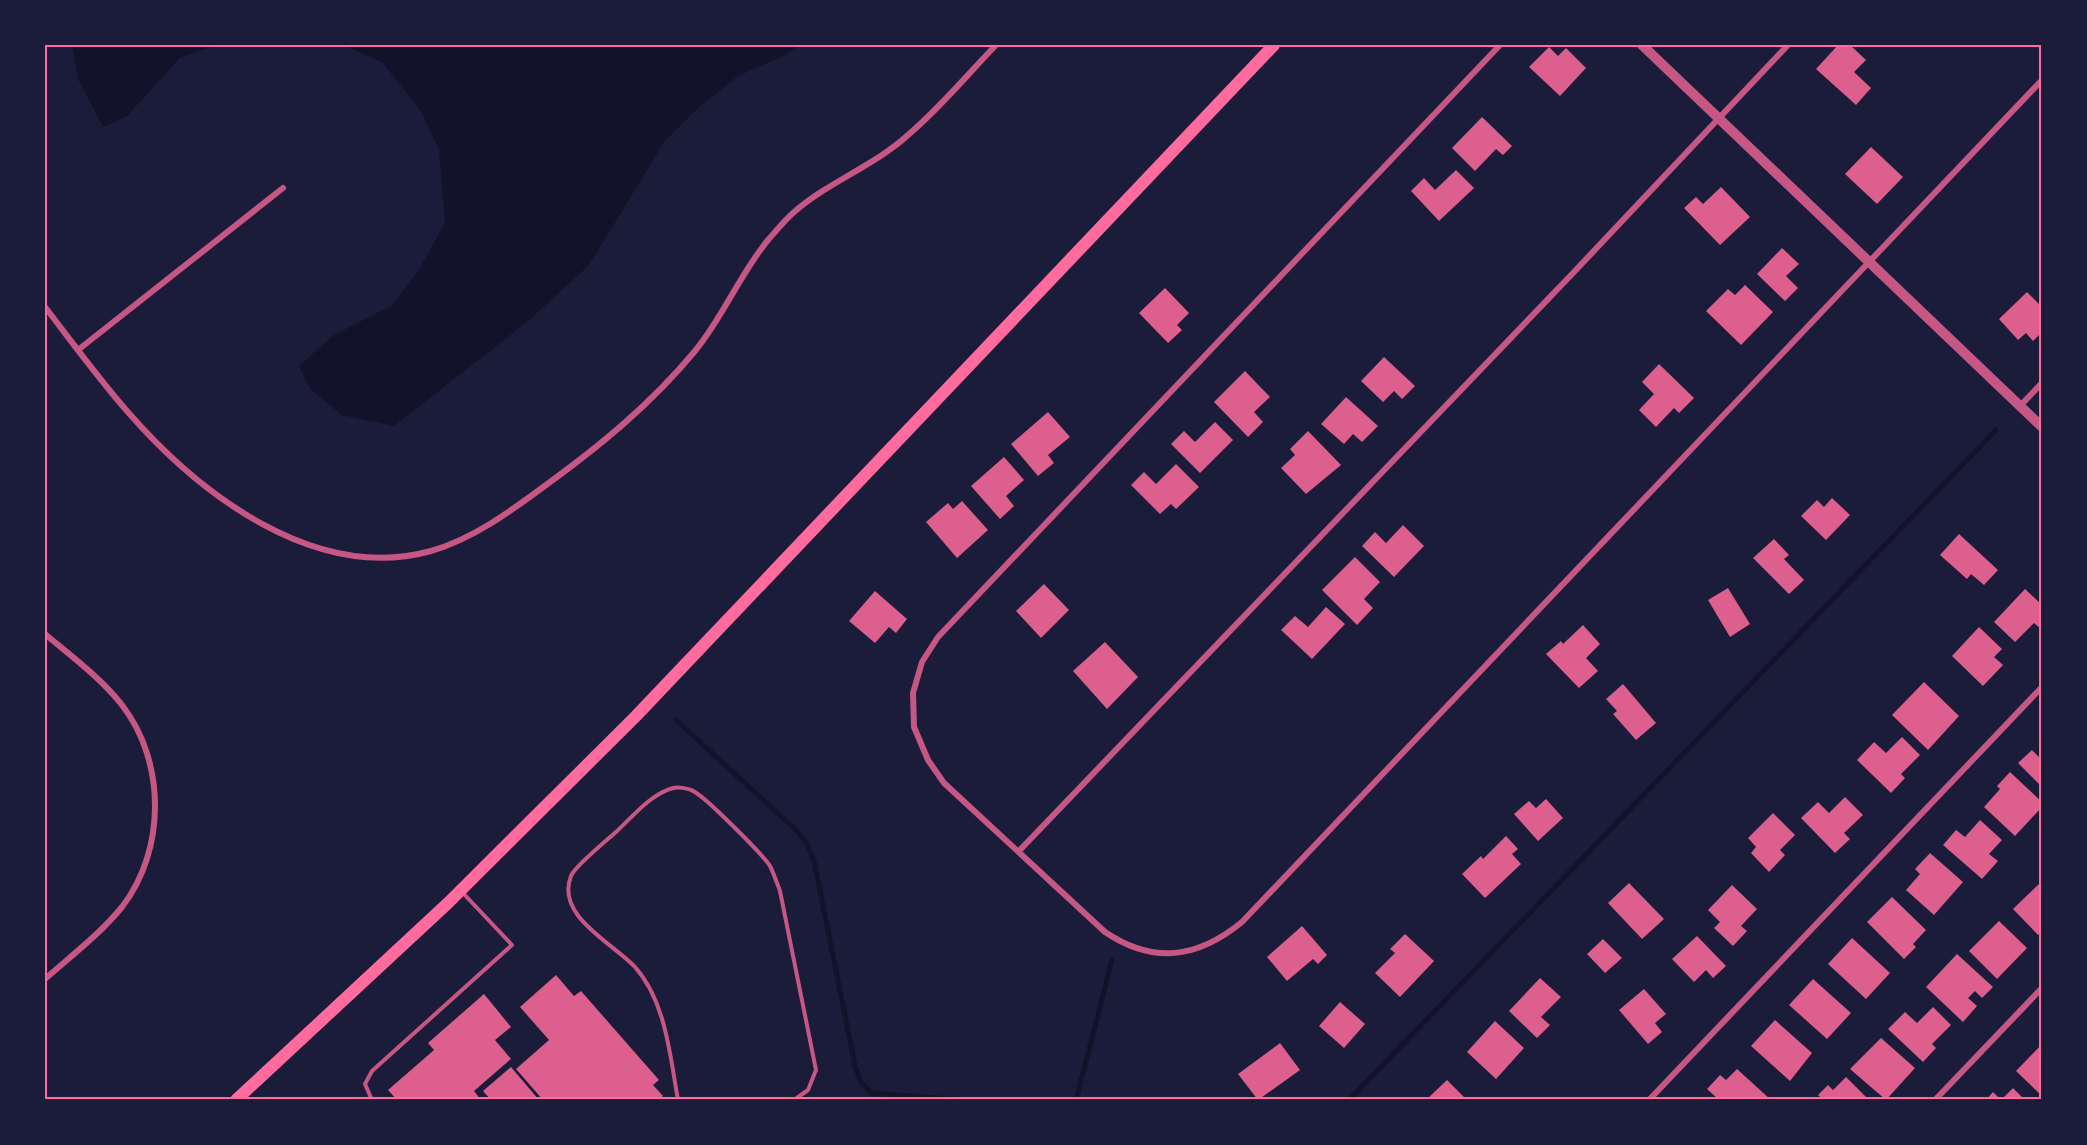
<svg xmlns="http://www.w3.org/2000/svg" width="2087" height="1145" font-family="Ubuntu,sans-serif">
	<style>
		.water { fill: #12122b }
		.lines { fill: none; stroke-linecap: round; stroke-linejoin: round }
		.stream { stroke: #12122b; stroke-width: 5 }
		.building { fill: #dd5f8e }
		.service { stroke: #c65784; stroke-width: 4 }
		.minor { stroke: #c65784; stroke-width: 6 }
		.tertiary { stroke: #c65784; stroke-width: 10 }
		.secondary { stroke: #ff6b9d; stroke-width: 12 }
		.neatline { fill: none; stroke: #ff6b9d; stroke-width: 2 }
	</style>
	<rect width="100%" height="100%" fill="#1b1b3a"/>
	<path class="water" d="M72,45h145l-37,13 -53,58 -24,11 -25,-48z
		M343,45h456l-14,10 -47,21 -39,31 -35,35 -75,123 -62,57 -133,104 -52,-11 -32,-26 -11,-23 35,-31 57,-29 26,-33 28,-50 -6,-74 -18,-38 -39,-49z"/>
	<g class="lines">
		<path class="stream" d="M676,720l120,110 10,12 8,19 41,205 6,16 10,11 92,7
			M1076,1100l36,-140
			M1349,1100l647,-670"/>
	</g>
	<path class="building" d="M1838,45h12l16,15 -12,12 17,16 -15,17 -40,-36z
		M1549,47l9,9 8,-8 20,20 -26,28 -31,-29z
		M1482,117l30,29 -9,9 -7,-6 -21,22 -23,-23z
		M1871,147l32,30 -26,27 -32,-30z
		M1456,170l18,18 -35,33 -28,-30 13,-13 11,12z
		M1721,187l29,30 -30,28 -36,-37 12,-11 7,7z
		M1782,248l17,16 -13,12 12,12 -13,13 -28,-27z
		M1745,285l28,27 -32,33 -35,-34 22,-22 7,6z
		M1165,288l24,25 -12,12 5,5 -14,13 -29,-30z
		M2027,292l15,15v25l-9,9 -7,-8 -8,7 -19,-21z
		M1384,357l31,29 -13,13 -8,-8 -11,11 -22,-21z
		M1659,364l35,34 -15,15 -5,-5 -18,19 -17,-17 15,-16 -12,-12z
		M1245,371l25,26 -16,15 9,10 -15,15 -34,-35z
		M1346,397l32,29 -16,16 -9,-8 -9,10 -23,-20z
		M1048,412l22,25 -22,18 6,8 -16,13 -27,-32z
		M1215,422l18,18 -33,33 -29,-29 13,-13 11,11z
		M1308,431l33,34 -35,29 -25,-26 14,-13 -5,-6z
		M1004,457l20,23 -18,16 8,10 -14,13 -29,-33z
		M1176,464l23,23 -23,22 -5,-5 -11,10 -29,-29 13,-13 12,12z
		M1832,498l18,17 -24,25 -25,-24 16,-16 7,7z
		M962,501l26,29 -31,28 -31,-36 22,-19 5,6z
		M1403,525l21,21 -30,31 -32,-31 13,-14 11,11z
		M1959,534l39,36 -14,15 -13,-11 -4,5 -27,-24z
		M1774,539l15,16 -5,4 20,21 -15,14 -36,-36z
		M1355,557l25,25 -16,17 9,9 -16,17 -35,-35z
		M1044,584l25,26 -28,28 -25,-27z
		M1728,588l22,36 -20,13 -22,-37z
		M2025,589l17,16v25l-8,-7 -19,19 -21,-20z
		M875,591l32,28 -11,14 -7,-6 -14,16 -26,-22z
		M1326,607l19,17 -33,35 -31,-29 14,-14 13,11z
		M1583,625l17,19 -14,14 12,13 -19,17 -33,-34 15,-13 2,3z
		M1979,627l23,22 -8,8 9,8 -20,21 -31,-30z
		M1105,642l33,35 -31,32 -34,-38z
		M1924,682l35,34 -31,34 -36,-35z
		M1623,684l33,39 -20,17 -23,-26 4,-3 -11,-12z
		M1902,737l18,18 -19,19 4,4 -14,15 -34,-33 17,-18 12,11z
		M2032,750l7,7 3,-2v32l-24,-24z
		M2010,772l32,30v5l-27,29 -31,-29 16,-18 -3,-3z
		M1845,797l18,18 -19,18 6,6 -15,14 -34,-35 17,-16 11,11z
		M1546,799l17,19 -25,23 -24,-27 15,-13 7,7z
		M1773,813l22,22 -15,15 5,5 -16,17 -18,-19 5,-6 -8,-9z
		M1980,820l22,20 -13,14 9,7 -16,18 -39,-34 13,-15 9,7z
		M1506,836l12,13 -6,5 9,10 -36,34 -23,-24 19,-18 2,3z
		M1930,853l33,29 -29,33 -28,-25 14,-16 -5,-5z
		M2042,881v50l-4,4 -25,-26z
		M1629,883l35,36 -22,20 -34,-36z
		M1732,885l25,24 -16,17 6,5 -14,15 -19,-18 6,-6 -12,-12z
		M1892,897l34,33 -13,14 3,3 -12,12 -37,-37z
		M1999,921l28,27 -30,31 -28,-28z
		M1302,926l25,29 -9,9 -5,-5 -26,22 -20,-24z
		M1405,934l29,27 -34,36 -25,-24 20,-20 -5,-4z
		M1697,936l29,30 -13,12 -7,-8 -12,12 -22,-23z
		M1852,938l38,35 -24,26 -38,-35z
		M1603,939l19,19 -17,15 -18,-19z
		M1957,954l36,33 -11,11 -7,-7 -7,7 9,8 -14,16 -37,-35z
		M556,975l18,21 7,-5 78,89 -6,5 10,11 -4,4h-116l-27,-31 33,-29 -29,-33z
		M1540,978l21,19 -20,20 9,8 -13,13 -28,-27z
		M1813,979l38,34 -24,26 -38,-34z
		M1644,989l22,25 -11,9 7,9 -14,12 -29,-34z
		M484,994l27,33 -16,13 16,19 -37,32 7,9h-84l-9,-10 46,-40 -6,-7z
		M1340,1002l25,22 -21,24 -25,-22z
		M1933,1007l18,18 -19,19 4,4 -13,14 -35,-33 17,-17 12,11z
		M1775,1020l37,33 -22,28 -39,-35z
		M1495,1021l29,27 -28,31 -29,-27z
		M1881,1038l34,30 -29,32 -36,-31z
		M1280,1043l20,27 -42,30 -20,-26z
		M2042,1044v52l-26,-25z
		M511,1067l28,33h-48l-8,-9z
		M1737,1069l34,31h-52l-12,-11 13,-14 6,5z
		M1846,1077l23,23h-46l-5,-5 10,-10 5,5z
		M1447,1080l20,20h-41z
		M2013,1088l12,12h-24z
		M1993,1092l8,8h-15z"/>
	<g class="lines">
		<path class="service" d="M372,1100l-7,-16 7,-13 140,-126 -50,-53
			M678,1100c-8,-44 -12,-98 -43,-133 -22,-24 -80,-51 -64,-91 4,-10 35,-35 45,-44 17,-16 35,-38 57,-44 5,-1 14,0 18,2 11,3 72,65 79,76 4,8 7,17 10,25l36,179 -8,20 -14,10"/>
		<path class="minor" d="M1500,45l-562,592 -16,25 -9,31 1,34 14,33 16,23 161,149c49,33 93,26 137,-10l800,-842
			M45,307c27,35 53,71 82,104 72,83 188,172 304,140 42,-12 80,-40 115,-66 55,-40 105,-81 149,-134 28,-34 45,-77 73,-111 8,-9 16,-19 25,-27 35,-31 81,-47 115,-78 32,-27 59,-60 88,-90
			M78,350l205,-162
			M2020,406l22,-23
			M45,634c26,22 56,44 77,71 44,57 44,145 0,202 -22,27 -51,49 -77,72
			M1019,851l555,-579 214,-227
			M1649,1100l393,-413
			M1935,1100l107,-112"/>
		<path class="tertiary" d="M1642,45l400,382"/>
		<path class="secondary" d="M236,1100l212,-197 188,-187 638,-671"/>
	</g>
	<rect width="2087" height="1145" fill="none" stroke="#1b1b3a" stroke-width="93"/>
	<rect x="46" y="46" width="1994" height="1052" class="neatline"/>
</svg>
